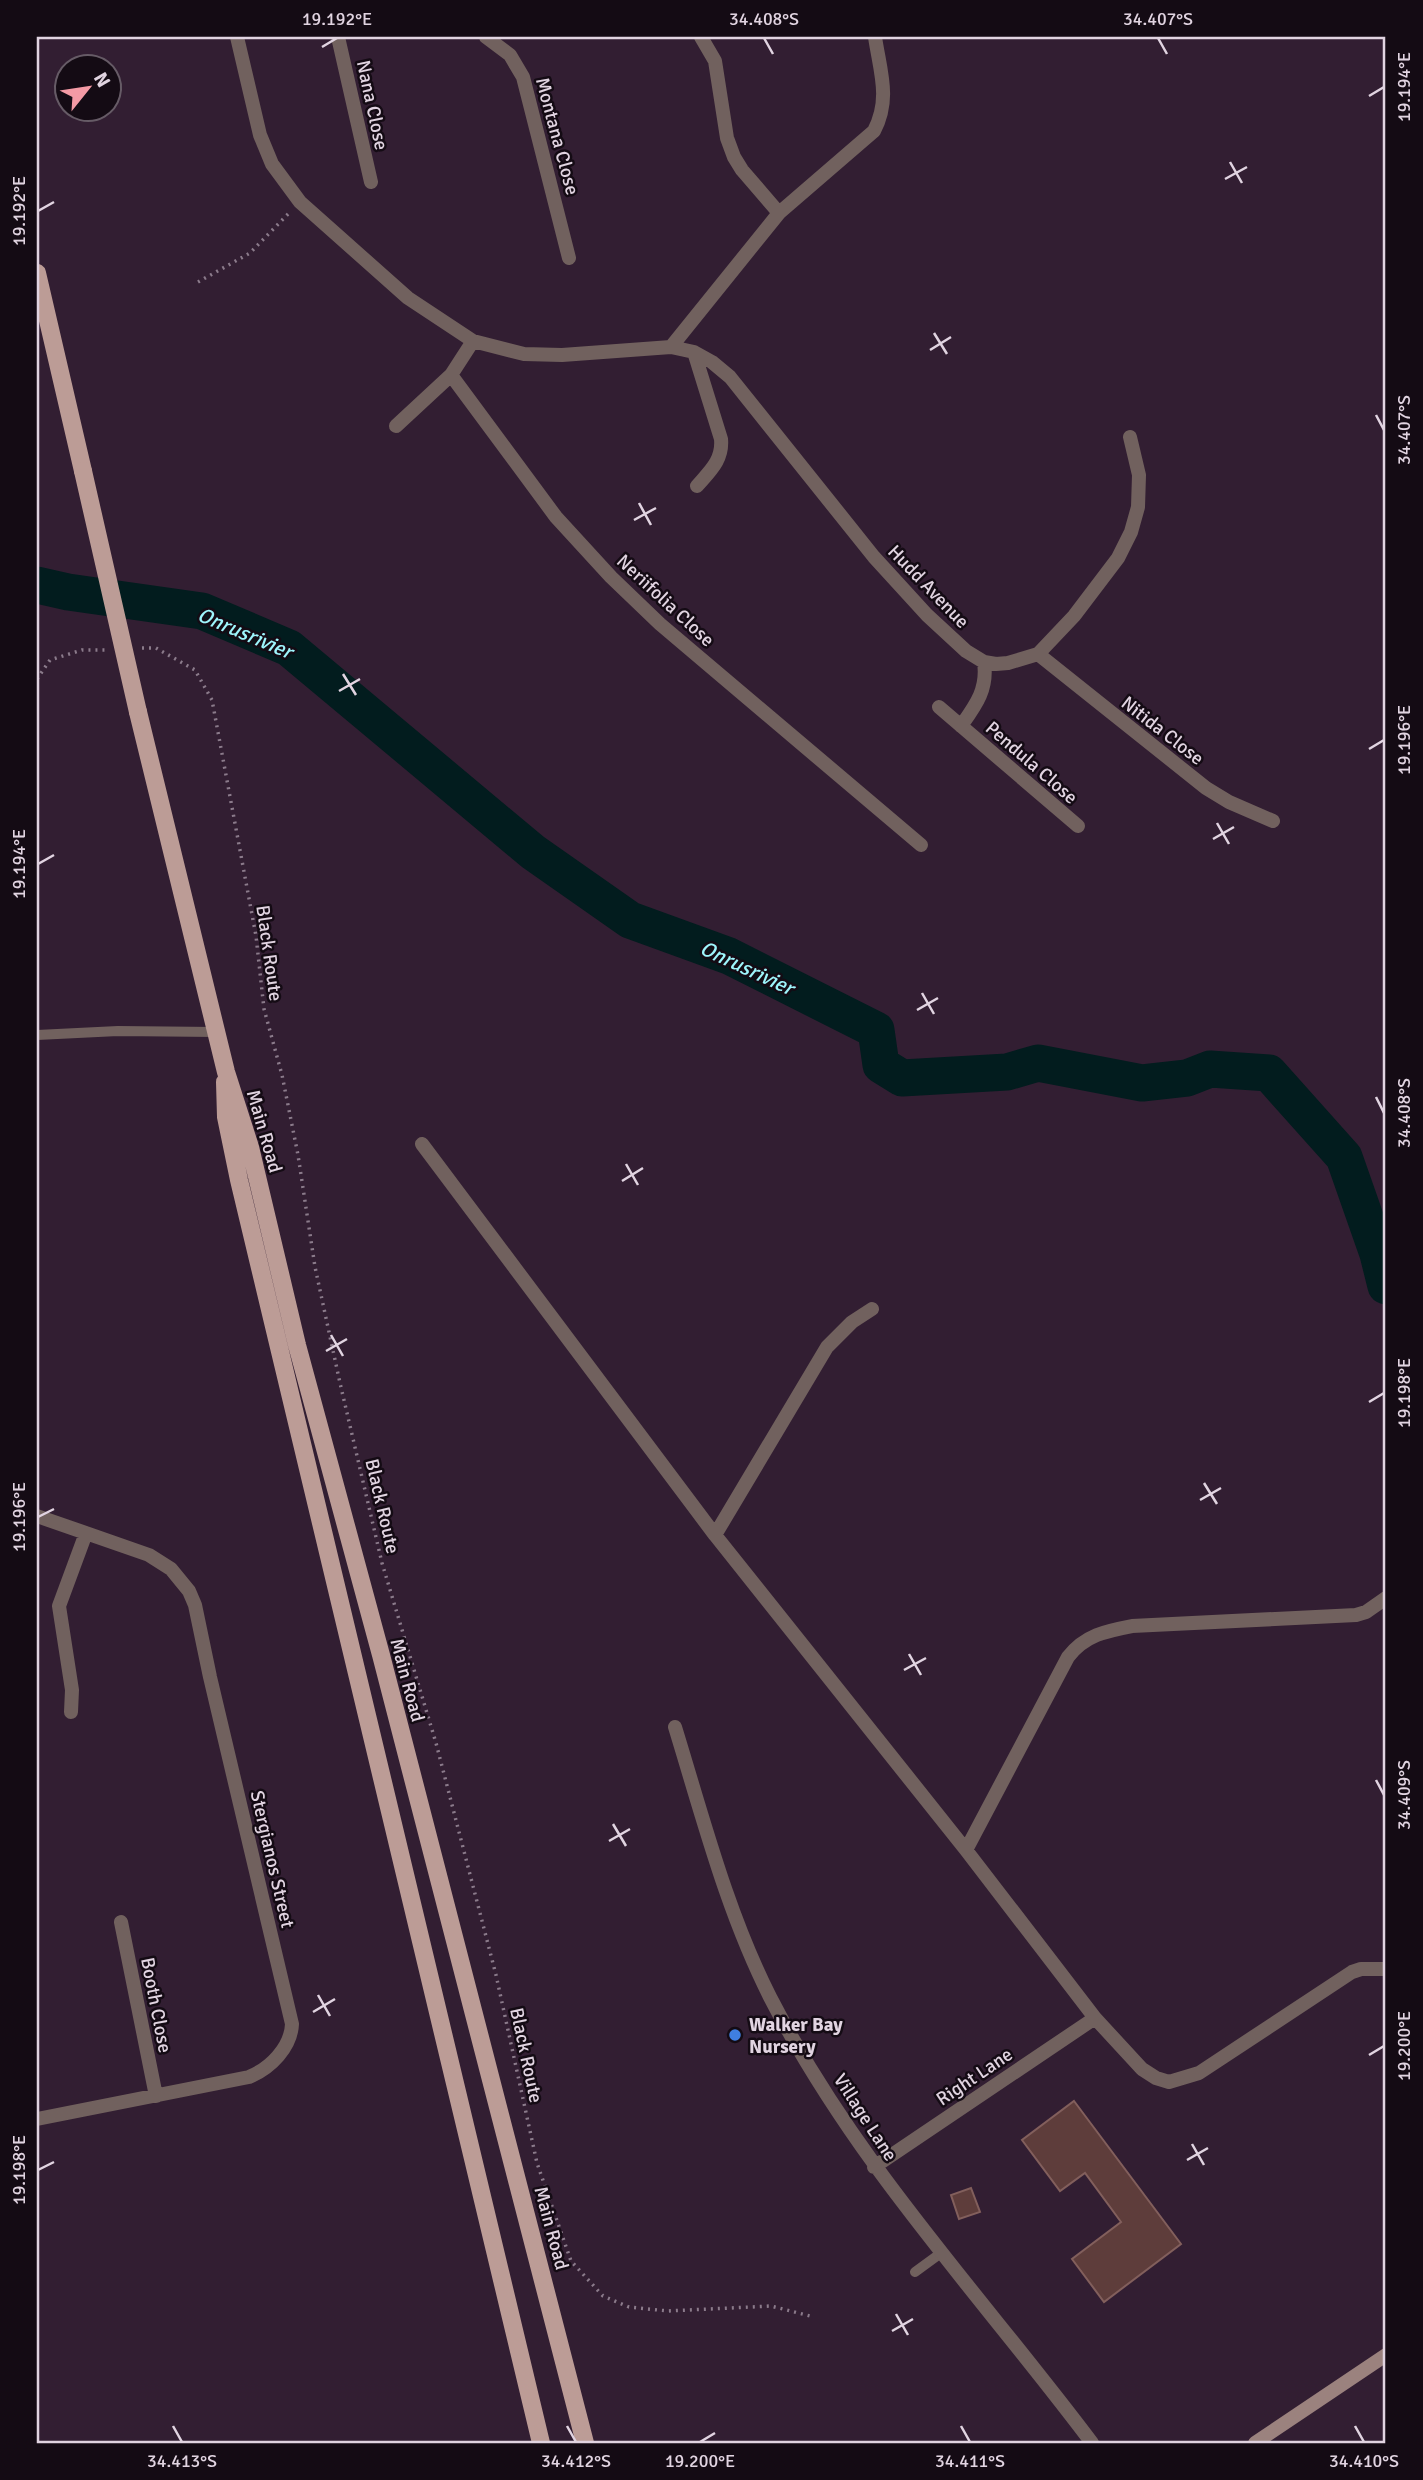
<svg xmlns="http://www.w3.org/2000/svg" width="1423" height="2480" font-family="Signika,sans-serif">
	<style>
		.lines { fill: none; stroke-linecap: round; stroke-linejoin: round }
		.river { stroke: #021c1e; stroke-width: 37 }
		.building { fill: #5e3d3b; stroke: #825f5c; stroke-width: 2 }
		.path { stroke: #8b7b8b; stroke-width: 3.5; stroke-dasharray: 2 5; stroke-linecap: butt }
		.lane { stroke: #71615e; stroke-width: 10 }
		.street { stroke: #71615e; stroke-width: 14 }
		.secondary { stroke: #9b827e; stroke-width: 14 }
		.primary { stroke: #bc9c96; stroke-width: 18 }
		.primary-bridge { stroke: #bc9c96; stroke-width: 18 }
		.ticks { fill: none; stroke: #e1d4e1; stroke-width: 2.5 }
		.shop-dot { fill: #3f7fe0; stroke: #140b14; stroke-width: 2.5 }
		.labels { text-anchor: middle; stroke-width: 5; stroke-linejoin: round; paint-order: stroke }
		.street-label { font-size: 19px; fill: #e1d4e1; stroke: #140b14 }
		.poi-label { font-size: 19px; font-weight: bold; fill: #e1d4e1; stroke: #140b14; text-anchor: start }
		.water-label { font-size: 21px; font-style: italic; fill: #9ef5fc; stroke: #140b14 }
		.neatline { fill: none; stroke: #e1d4e1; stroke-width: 2.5 }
		.ticks-label { font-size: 18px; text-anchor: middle; fill: #e1d4e1 }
	</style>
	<rect width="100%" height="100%" fill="#321e32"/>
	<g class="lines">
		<path class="river" d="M37,585l31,7 134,19 87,37 244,204 97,68 99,36 147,74 5,35 21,13 105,-6 31,-9 104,20 45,-5 23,-9 59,4 75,84 34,97 8,32"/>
	</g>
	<path class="building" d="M1074,2101l107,143 -77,58 -32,-43 49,-37 -36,-49 -25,18 -38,-51z
		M971,2188l9,24 -21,7 -8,-24z"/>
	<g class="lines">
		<path class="path" d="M198,282l52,-29 39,-40
			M142,648h14l39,22 17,30 44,236 8,73 18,66 16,80 17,112 25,116 42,180 54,180 60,232 41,188 34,98 32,35 26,11 39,4 103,-5 39,10
			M37,679l13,-19 32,-10h25"/>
		<path class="lane" d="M37,1035l81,-4 98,1
			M915,2272l26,-19"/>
		<path class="street" d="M237,37l23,98 12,29 28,38 108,96 65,43 51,13 38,1 109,-8 23,5 18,10 18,15 144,180 53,58 39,36 18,11 12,2 12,-1 30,-9 36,-38 44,-58 13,-26 7,-25 1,-32 -9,-38
			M338,37l33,145
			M486,37l24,18 13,22 46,181
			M701,37l14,24 12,77 7,19 8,13 37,43
			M671,347l108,-134 95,-82c17,-32 6,-60 1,-94
			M694,352l27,87c2,21 -11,32 -24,47
			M451,375l105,142 55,60 49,47 261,221
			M396,426l55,-51 22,-34
			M1038,654l168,134 23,14 44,19
			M939,707l139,119
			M961,726c15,-21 27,-37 23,-64
			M422,1144l293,391
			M872,1309l-20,13 -25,25 -112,188 251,315 129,168 47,51 14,9 13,4 30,-9 153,-101 9,-3h25
			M37,1516l112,39 22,14 18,22 6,14 15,72 82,347c-1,23 -21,44 -43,53l-212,42
			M71,1712l1,-22 -13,-84 27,-73
			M675,1727c28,91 52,185 95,270 86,167 210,297 322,446
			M966,1850l102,-193c17,-22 38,-26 64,-31l224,-11 10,-3 20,-14
			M121,1922l35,174
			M874,2167l221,-149"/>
		<path class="secondary" d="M1255,2443l131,-88"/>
		<path class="primary" d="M37,273l46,198
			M138,712l88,360 24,75 47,198 84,310 204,788
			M225,1082l1,35 13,63 302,1263"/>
		<path class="primary-bridge" d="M83,471l55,241"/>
	</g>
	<path class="ticks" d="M764,38l9,16M1158,38l9,16M322,47l15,-9M1369,96l15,-9M1230,162l12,21M1225,179l22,-12M38,211l16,-9M934,333l13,21M930,350l21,-13M1376,415l8,15M639,503l12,22M634,520l22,-12M343,674l13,21M339,691l21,-12M1369,749l15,-9M1217,823l12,21M1213,839l21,-12M38,864l16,-9M922,993l12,21M917,1010l21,-12M1376,1097l8,16M626,1164l12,21M622,1181l21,-13M331,1335l12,21M326,1351l21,-12M1369,1402l15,-9M1204,1483l13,21M1200,1500l21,-12M38,1517l16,-8M909,1654l12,21M904,1670l22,-12M1376,1780l8,15M613,1824l13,22M609,1841l21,-12M318,1995l12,21M313,2012l22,-13M1369,2055l15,-9M1192,2144l12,21M1187,2160l21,-12M38,2170l16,-8M896,2314l12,21M892,2331l21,-12M173,2426l9,16M567,2426l9,16M961,2426l9,16M1355,2426l9,16M700,2442l15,-9"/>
	<circle class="shop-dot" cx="735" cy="2035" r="7"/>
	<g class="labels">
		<g class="street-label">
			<text transform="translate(373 105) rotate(78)" y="7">Nana Close</text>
			<text transform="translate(558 136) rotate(75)" y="7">Montana Close</text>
			<text transform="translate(929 586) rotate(46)" y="7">Hudd Avenue</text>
			<text transform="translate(666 600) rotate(43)" y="7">Neriifolia Close</text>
			<text transform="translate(1163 730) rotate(38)" y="7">Nitida Close</text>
			<text transform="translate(1032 762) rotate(41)" y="7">Pendula Close</text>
			<text transform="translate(270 953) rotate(82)" y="7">Black Route</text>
			<text transform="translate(265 1131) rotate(74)" y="7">Main Road</text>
			<text transform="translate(383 1506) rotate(77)" y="7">Black Route</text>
			<text transform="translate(408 1680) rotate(75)" y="7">Main Road</text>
			<text transform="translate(273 1859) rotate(77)" y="7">Stergianos Street</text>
			<text transform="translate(157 2005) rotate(79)" y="7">Booth Close</text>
			<text transform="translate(527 2055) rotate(78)" y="7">Black Route</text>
			<text transform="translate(974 2076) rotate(-34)" y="7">Right Lane</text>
			<text transform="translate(866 2117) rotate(57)" y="7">Village Lane</text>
			<text transform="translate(552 2228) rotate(75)" y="7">Main Road</text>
		</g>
		<g class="poi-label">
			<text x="749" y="2031">Walker Bay<tspan x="749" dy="22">Nursery</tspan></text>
		</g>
		<g class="water-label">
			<text transform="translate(245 633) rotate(23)" y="7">Onrusrivier</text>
			<text transform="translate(747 968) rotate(25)" y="7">Onrusrivier</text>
		</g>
	</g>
	<rect width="1423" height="2480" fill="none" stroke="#140b14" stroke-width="77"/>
	<g transform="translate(88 88) rotate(60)"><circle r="33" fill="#140b14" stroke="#665b66" stroke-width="2"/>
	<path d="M0-5L12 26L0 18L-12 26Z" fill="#f49aa5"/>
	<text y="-10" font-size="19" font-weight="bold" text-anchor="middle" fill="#e1d4e1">N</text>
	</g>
	<rect x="38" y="38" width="1346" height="2404" class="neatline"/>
	<g class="ticks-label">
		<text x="337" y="25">19.192°E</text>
		<text x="764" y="25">34.408°S</text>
		<text x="1158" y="25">34.407°S</text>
		<text transform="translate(1404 87) rotate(-90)" y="6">19.194°E</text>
		<text transform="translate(19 211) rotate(-90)" y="6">19.192°E</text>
		<text transform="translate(1404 430) rotate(-90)" y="6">34.407°S</text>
		<text transform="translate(1404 740) rotate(-90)" y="6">19.196°E</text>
		<text transform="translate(19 864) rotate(-90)" y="6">19.194°E</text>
		<text transform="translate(1404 1113) rotate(-90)" y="6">34.408°S</text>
		<text transform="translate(1404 1393) rotate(-90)" y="6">19.198°E</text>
		<text transform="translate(19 1517) rotate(-90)" y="6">19.196°E</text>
		<text transform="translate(1404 1795) rotate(-90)" y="6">34.409°S</text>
		<text transform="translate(1404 2046) rotate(-90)" y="6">19.200°E</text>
		<text transform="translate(19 2170) rotate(-90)" y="6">19.198°E</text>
		<text x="182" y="2467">34.413°S</text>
		<text x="576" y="2467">34.412°S</text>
		<text x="700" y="2467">19.200°E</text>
		<text x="970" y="2467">34.411°S</text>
		<text x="1364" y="2467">34.410°S</text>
	</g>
</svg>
